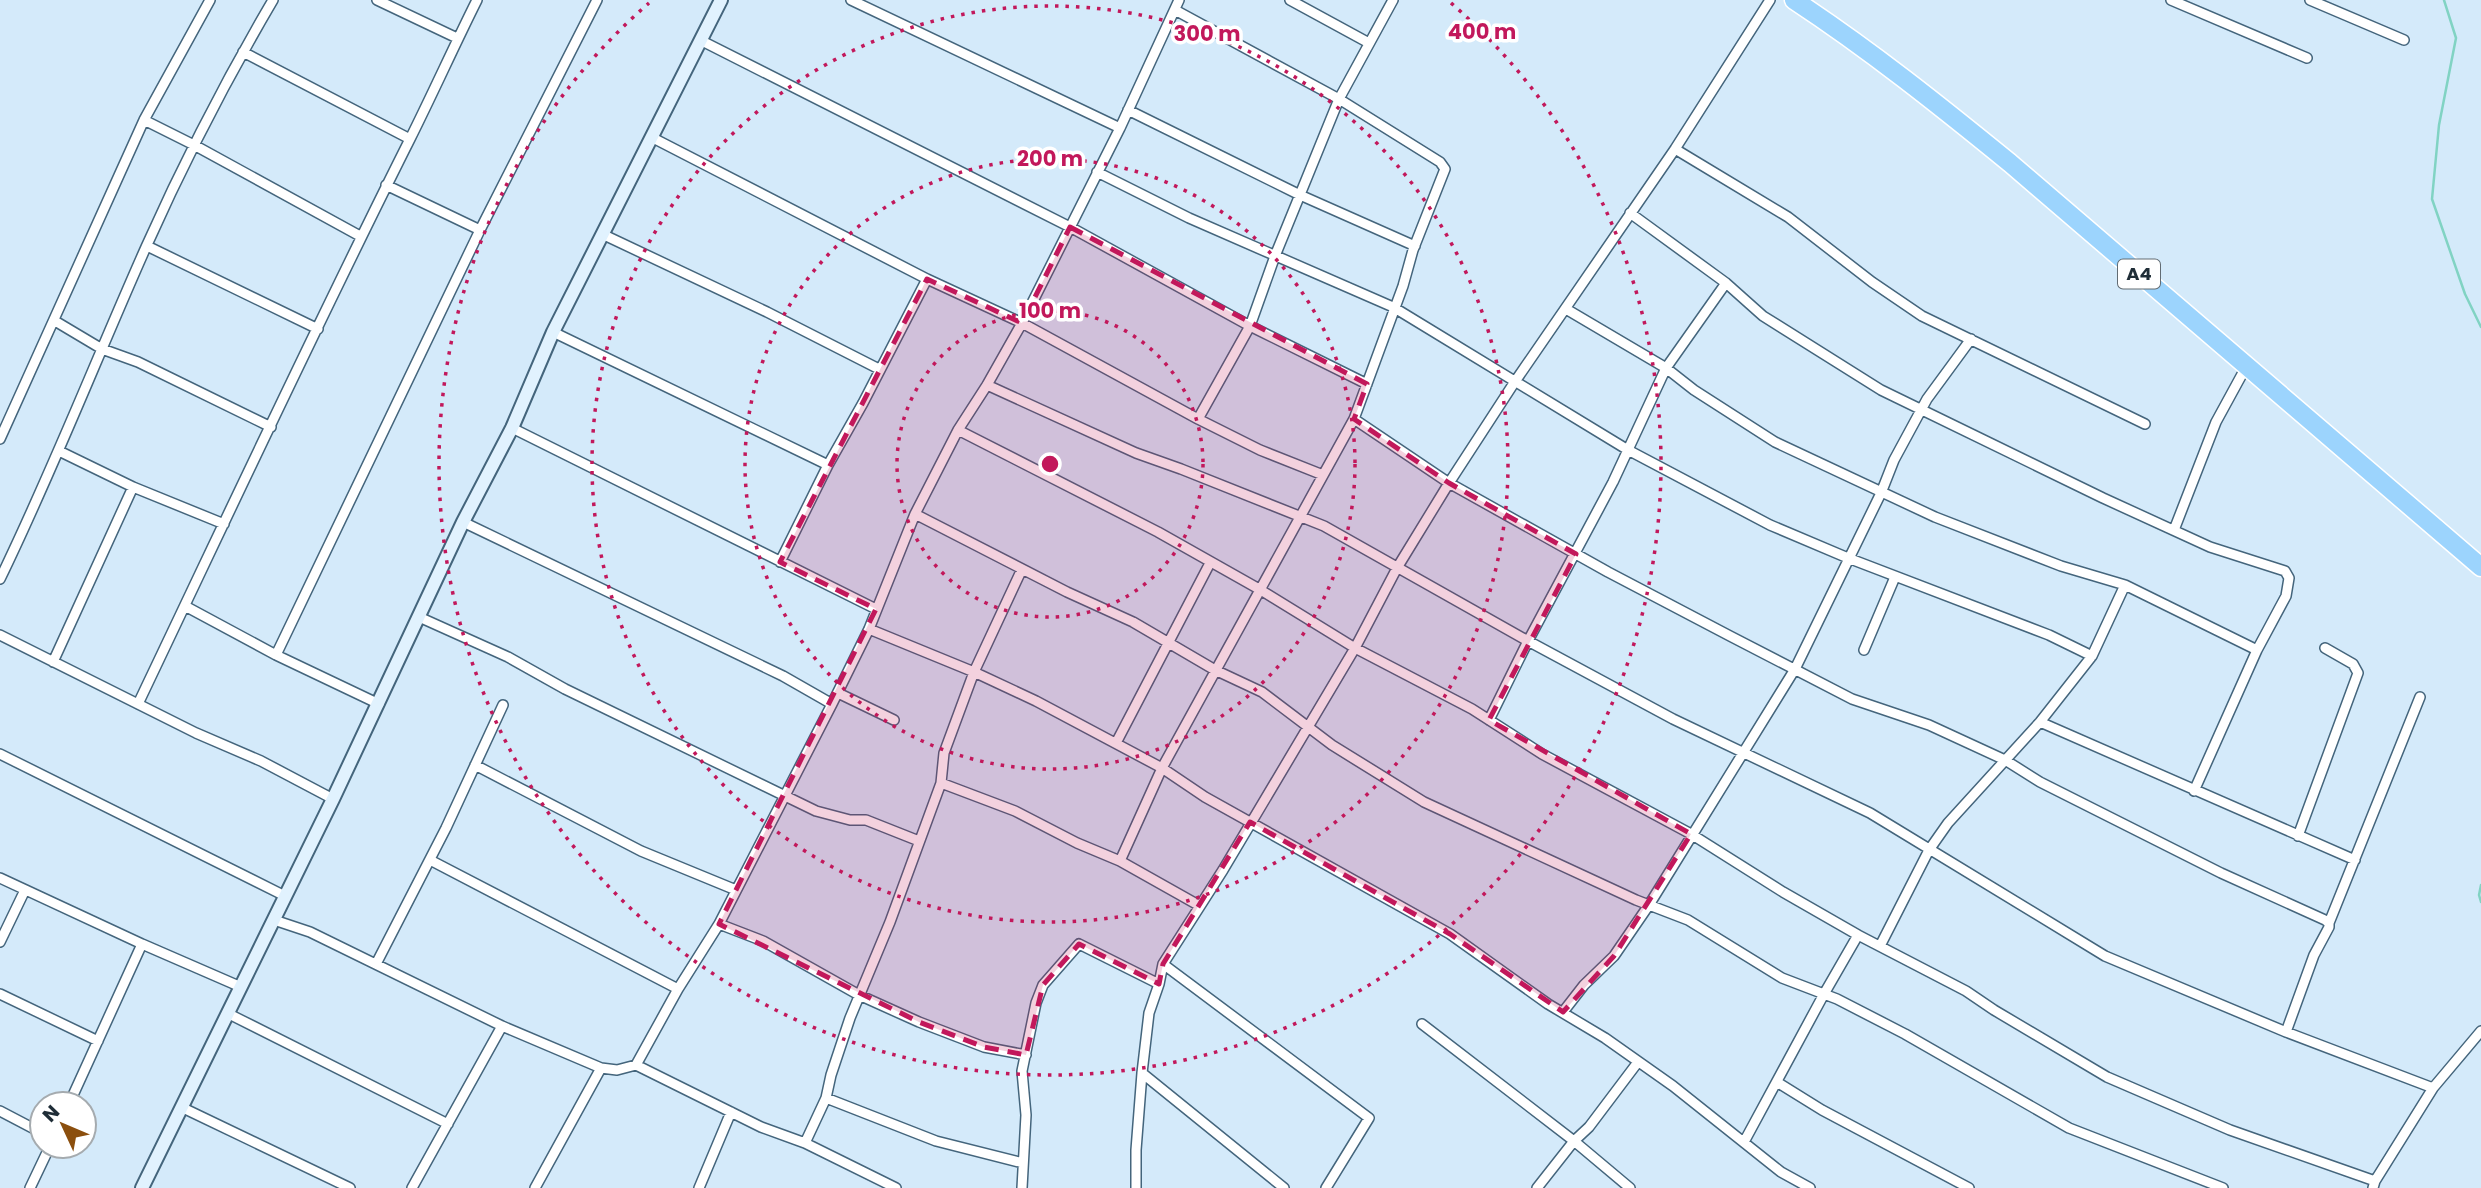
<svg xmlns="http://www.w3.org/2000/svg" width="2481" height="1188" font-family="Poppins,sans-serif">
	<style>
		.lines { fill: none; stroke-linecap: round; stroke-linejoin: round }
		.stream { stroke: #81d3c3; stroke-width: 2.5 }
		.street-casing { stroke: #44657c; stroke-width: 12 }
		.secondary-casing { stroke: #44657c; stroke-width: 16 }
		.highway-casing { stroke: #fff; stroke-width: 21 }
		.street { stroke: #fff; stroke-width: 9 }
		.secondary { stroke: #e1f2fe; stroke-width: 12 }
		.highway { stroke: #9cd4fd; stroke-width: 18 }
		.marked { fill: #c2185b; fill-opacity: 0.2; stroke: #c2185b; stroke-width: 5; stroke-dasharray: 14 9; stroke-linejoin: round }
		.ring { fill: none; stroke: #c2185b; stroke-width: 3.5; stroke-dasharray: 3.5 7 }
		.labels { text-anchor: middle; stroke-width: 7; stroke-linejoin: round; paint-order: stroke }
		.shield { fill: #fff; stroke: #626c73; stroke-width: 2 }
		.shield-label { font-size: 18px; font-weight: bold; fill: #1f2d37 }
		.centre { fill: #c2185b; stroke: #fff; stroke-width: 3.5 }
		.ring-label { font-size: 21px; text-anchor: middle; font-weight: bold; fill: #c2185b; stroke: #fff; stroke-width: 7; stroke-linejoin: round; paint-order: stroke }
	</style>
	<rect width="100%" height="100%" fill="#d4eafa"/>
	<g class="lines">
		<path class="stream" d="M2444,0l12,38 -17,87 -7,74 33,95 16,33
			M2481,885l-2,10 2,7"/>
		<defs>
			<path id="street" d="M377,0l80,38
				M851,0l269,128
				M1290,0l79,43
				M2171,0l136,58
				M2310,0l94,40
				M702,41l368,186 180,99 117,58
				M243,52l167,87
				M1128,110l172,85 115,51
				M144,120l50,25 166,91
				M653,138l274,141 95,44 176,96 62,31 63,25
				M1675,149l113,68 84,65 50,34 223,108
				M1097,172l92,46 204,89 235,143 142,75 78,33 201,77 43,21
				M386,185l94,45
				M1630,213l96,70 37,33 118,74 222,108 107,49 75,24 4,7 -3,18 -29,54 -63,141
				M602,234l165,78 112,57
				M147,246l171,83
				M1566,309l100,59 28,22 81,52 160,75 126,49 64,19 132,65
				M55,321l47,28 36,13 133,65
				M553,332l275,133
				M987,385l149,68 45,16 143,57 204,115 145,78 197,94 235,143 181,76 147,56
				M1198,419l52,-93 25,-70 64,-157 54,-99
				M1354,419l95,64 159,89 122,64 122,63 77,26 76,35 35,22 181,91 104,47 4,3v4l-15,28 -28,77
				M512,428l364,181
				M958,430l200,102 101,57 96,59 117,61 70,45 149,80 92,58 75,43 108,56 28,19 113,67 123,53 145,51
				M0,439l144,-319 66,-120
				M59,451l74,36 91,37
				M915,514l152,78 66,30 82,48 47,22 70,53 92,57 212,98 52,20 94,58 55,21 68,35 164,94 154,60
				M463,522l320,154 49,28
				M2174,530l42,-108 30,-55
				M780,562l48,-97 35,-62 64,-124
				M0,579c53,-109 97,-222 146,-332 38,-85 80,-167 127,-247
				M185,606l91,49 103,49
				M419,617l89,40 57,32 251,122 34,9h16l53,21
				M869,629l105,43 62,29 126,67 43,29 245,137 98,70 57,34 68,48 108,86 29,16
				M0,635l196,98 65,28 72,38
				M1864,650l31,-73
				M276,655l204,-425 117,-230
				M53,662l80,-175
				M838,693l56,27
				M138,704c90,-189 178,-378 272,-565 23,-46 44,-93 67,-139
				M1489,720l39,-79 85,-159 53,-114 60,-85
				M2040,722l315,138
				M1116,743l94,-180
				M0,754l285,142
				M475,765l166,86 95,39
				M941,783l74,28 62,32 43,18 80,45
				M2298,836l60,-163 -5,-9 -28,-16
				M430,860l248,129
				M1120,861l42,-93 192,-349 49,-133 10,-36 32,-81 -5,-7 -101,-63 -164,-89
				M0,878l142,66 99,43
				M274,920l36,12 192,94 99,42 16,2 19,-5 125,62 44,16 91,45
				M2329,923l91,-226
				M719,924l44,17 96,54 60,27 65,25 42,8
				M0,942l25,-52
				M1880,946l49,-96 19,-27 92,-101 52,-66 33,-71
				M376,964l70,-136 57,-123
				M1163,964l206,154 -43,70
				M1159,984l-10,29 -7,60 142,115
				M0,994l98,47
				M1563,1012l21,-27 30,-29 35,-51 146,-236 86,-176 13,-33 33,-61 44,-60
				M229,1014l219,110
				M1422,1024l152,117 56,47
				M636,1065l42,-76 41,-65 113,-220 37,-75 46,-115 43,-84 29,-45 35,-62 98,-195 59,-128
				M1777,1082l45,28 147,78
				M826,1098l110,43 87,22
				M69,1104l73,-160
				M181,1107l169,81
				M0,1111l42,22
				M1744,1142l80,-148 34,-59
				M805,1143l21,-45 5,-23 19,-57 40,-96 51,-139 3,-30 30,-81 48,-103
				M30,1188l20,-42
				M412,1188l90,-162
				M535,1188l66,-120
				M699,1188l32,-76
				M1022,1188l4,-73 -4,-44 14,-68 7,-18 36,-41 80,40 4,-20 60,-94 132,-222 42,-80 52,-85 65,-100 161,-234 95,-149
				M1136,1188v-38l6,-77
				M1537,1188l37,-47 15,-14 49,-65
				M2373,1188l2,-7 58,-93 48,-57"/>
			<path id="secondary" d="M142,1188l191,-389 130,-277 49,-94 41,-96 168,-332"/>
			<path id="highway" d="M1794,0c76,50 146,106 216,163l471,404"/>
		</defs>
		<use href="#street" class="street-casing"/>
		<use href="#secondary" class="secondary-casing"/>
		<use href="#highway" class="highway-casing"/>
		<use href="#street" class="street"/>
		<use href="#secondary" class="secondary"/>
		<use href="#highway" class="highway"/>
	</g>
	<path class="marked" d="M1070,227l297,157 -13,35 95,64 127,71 -87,166 202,114 -77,122 -51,56 -113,-78 -200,-112 -87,142 -4,20 -80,-40 -36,41 -17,70 -42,-8 -65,-25 -200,-98 157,-315 -96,-47 147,-283 95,44z"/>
	<g class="ring">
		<circle cx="1050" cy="464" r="153"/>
		<circle cx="1050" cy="464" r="305"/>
		<circle cx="1050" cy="464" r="458"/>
		<path d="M1451 3A611 611 0 1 1 649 3"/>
	</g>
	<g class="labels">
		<rect class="shield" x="2118" y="259.5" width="42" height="29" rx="5"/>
		<g class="shield-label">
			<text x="2139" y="280">A4</text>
		</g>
	</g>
	<circle cx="1050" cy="464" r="10" class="centre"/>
	<g class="ring-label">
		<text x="1482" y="39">400 m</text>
		<text x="1207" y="41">300 m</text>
		<text x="1050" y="166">200 m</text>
		<text x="1050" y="318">100 m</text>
	</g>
	<g transform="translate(63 1125) rotate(314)"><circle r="33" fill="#ffffff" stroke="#a5abaf" stroke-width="2"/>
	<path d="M0-5L12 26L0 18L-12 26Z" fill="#8b4f0e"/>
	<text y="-10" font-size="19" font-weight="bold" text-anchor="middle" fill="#1f2d37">N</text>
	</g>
</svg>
